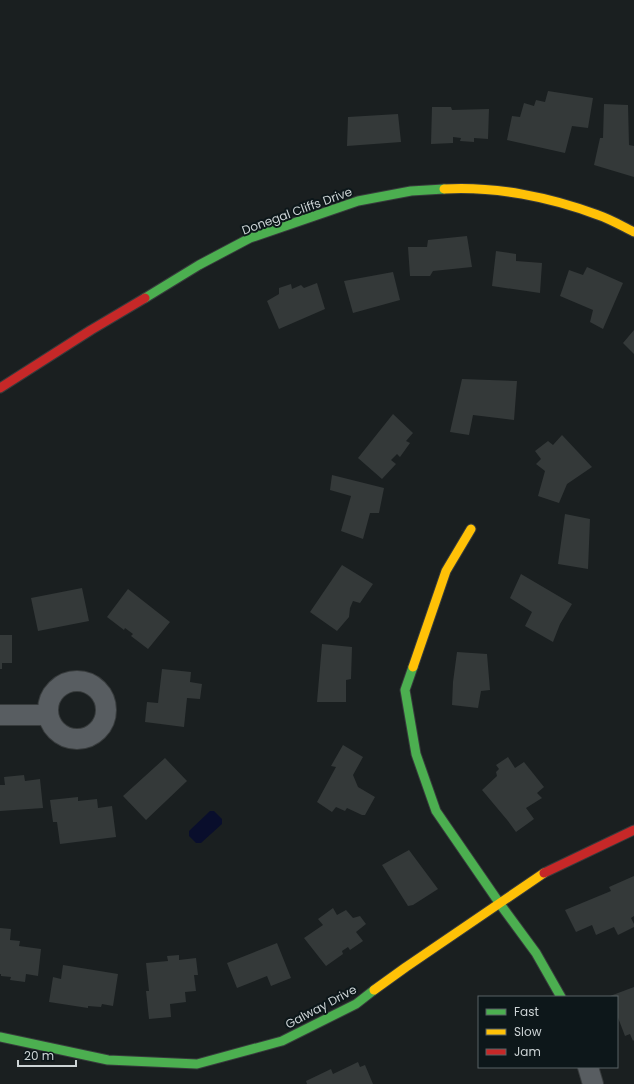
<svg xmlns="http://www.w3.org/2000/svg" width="634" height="1084" font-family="Poppins,sans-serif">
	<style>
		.water { fill: #090e2c }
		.building { fill: #343939 }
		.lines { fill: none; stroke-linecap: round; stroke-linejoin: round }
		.street-casing { stroke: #373b3c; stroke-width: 22 }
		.fast-casing { stroke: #373b3c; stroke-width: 11 }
		.slow-casing { stroke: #373b3c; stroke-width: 11 }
		.jam-casing { stroke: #373b3c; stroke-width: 11 }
		.street { stroke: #585d61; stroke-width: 20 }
		.fast { stroke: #4caf50; stroke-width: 9 }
		.slow { stroke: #ffc107; stroke-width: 9 }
		.jam { stroke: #c62828; stroke-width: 9 }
		.labels { text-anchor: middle; stroke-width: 4; stroke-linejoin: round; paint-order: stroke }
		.street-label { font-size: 12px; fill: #ccd3d5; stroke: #0d171a }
	</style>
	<rect width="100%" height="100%" fill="#1a1f20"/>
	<path class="water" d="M210,811h4l8,8v5l-21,19h-5l-7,-7v-5z"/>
	<path class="building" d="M548,91l45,7 -5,30 -16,-2 -7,27 -58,-13 5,-24 8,1 4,-14 10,3 2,-6 9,2z
		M604,104l24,1 1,40 5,1v31l-40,-12 6,-27h3z
		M432,107h19l1,3 37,-1 -1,30 -14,-1v4l-14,-1 1,-3 -8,-1v6l-22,1z
		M398,114l3,28 -54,4 1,-29z
		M467,236l5,31 -39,4 -3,5h-20l-2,-29h19l1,-7z
		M496,251l20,3v7l26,2 -2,30 -48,-7z
		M587,267l36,16 -20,46 -13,-7 3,-12 -33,-14 9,-26 14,5z
		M393,272l7,28 -47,13 -9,-32z
		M317,283l8,26 -46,20 -12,-28 12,-7v-6l12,-4 1,5 9,-4 3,3z
		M634,330v24l-11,-11z
		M462,379l55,2 -3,39 -41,-5 -4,20 -19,-3z
		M393,414l20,19 -7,8 4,2 -10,14 -3,-3 -6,6 5,4 -14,15 -24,-21z
		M562,435l30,32 -25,17 -8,19 -21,-7 7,-25 -9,-7 5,-5 -6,-8 13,-10 5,4z
		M332,475l52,13 -5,25h-9l-7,26 -22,-8 10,-35 -21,-6z
		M565,514l25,5 -2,50 -30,-5z
		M342,565l31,19 -13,19 -7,-2 -3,7 -1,9 -12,14 -27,-19z
		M521,574l51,30 -12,20 -7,18 -28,-16 7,-14 -22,-14z
		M82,588l7,33 -51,10 -7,-33z
		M128,589l42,33 -22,27 -17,-13 2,-2 -8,-6 -1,2 -17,-13z
		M0,635h12v28h-10v6h-2z
		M322,644l30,3 -1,32 -5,1v22h-29z
		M457,652l30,2 3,36 -9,1 -3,17 -26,-3 1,-23z
		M162,669l29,3 -1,10 12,2 -2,15 -13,-1 -3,29 -39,-5 2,-20 11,1z
		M343,745l20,12 -10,18 5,12 17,10 -10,18h-3l-15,-7 -2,3 -9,-4 -4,5 -15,-10 19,-35 -5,-1z
		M508,757l7,11 9,-6 20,25 -7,6 5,5 -16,10 8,11 -18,13 -8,-11 -26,-31 15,-14 -1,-4 3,-3 -3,-4z
		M165,758l22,23 -41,39 -23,-24z
		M24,775l1,6 15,-2 3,29 -43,3v-26h5l-1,-8z
		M78,797v4l19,-2 1,9 14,-2 4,31 -56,7 -3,-22h-4l-3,-22z
		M409,850l29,39 -25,16 -5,1 -26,-41z
		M634,876v40l-3,2 3,6v3l-16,8 -4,-8 -18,8 -4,-10 -16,7 -11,-22 46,-19 -2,-4z
		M333,908l4,7 9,-5 7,8 7,-2 6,8 -10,8 7,9 -13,9 -2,-3 -6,4 1,3 -17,12 -22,-28 19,-13 -5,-6z
		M0,928l11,1 -1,11 10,1 -1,5 22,3 -3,27 -12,-2 -1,8 -15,-2 1,-3 -10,-1v-2h-1z
		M277,943l14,35 -20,8 -4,-10 -30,12 -10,-25z
		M179,955v5l17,-2 2,17h-4l2,16 -11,1 1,10 -16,2 1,13 -22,2 -3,-28h3l-3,-28 22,-2 -1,-5z
		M63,965l55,9 -5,32 -11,-2 -1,3 -13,-1v2l-39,-6 4,-25 8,2z
		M634,987v53l-1,1 -3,-7 -5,2 -8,-21v-18h-7v-1z
		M358,1062l2,5 5,-2 8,19h-66l-1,-3 25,-12 2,5z"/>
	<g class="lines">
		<defs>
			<path id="street" d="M48 710a29 29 0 1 1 58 0a29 29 0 1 1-58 0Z
				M0,715h48
				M588,1067l5,17"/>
			<path id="fast" d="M145,298l54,-33 51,-27 108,-37 53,-10 33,-2
				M413,667l-8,23 11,64 20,57 64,93 36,49 25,44
				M0,1037l108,23 89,4 85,-23 74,-37 18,-14"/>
			<path id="slow" d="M444,189c51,-3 106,8 154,26 12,4 24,11 36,17
				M413,667l33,-96 25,-42
				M374,990l32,-23 138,-94"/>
			<path id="jam" d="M0,388l91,-58 54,-32
				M544,873l90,-43"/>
		</defs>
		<use href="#street" class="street-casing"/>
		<use href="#fast" class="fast-casing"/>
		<use href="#slow" class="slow-casing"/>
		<use href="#jam" class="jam-casing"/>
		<use href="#street" class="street"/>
		<use href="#fast" class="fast"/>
		<use href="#slow" class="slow"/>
		<use href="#jam" class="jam"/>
	</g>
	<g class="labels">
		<g class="street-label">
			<text transform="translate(297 211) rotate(-20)" y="4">Donegal Cliffs Drive</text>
			<text transform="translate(321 1007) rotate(-28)" y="4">Galway Drive</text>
		</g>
	</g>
	<rect x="478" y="996" width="140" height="72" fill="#0d171a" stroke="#596265"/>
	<rect x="486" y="1009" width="20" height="6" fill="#4caf50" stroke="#596265"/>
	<text x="514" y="1016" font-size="12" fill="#ccd3d5">Fast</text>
	<rect x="486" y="1029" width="20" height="6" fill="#ffc107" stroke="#596265"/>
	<text x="514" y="1036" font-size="12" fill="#ccd3d5">Slow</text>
	<rect x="486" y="1049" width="20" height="6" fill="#c62828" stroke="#596265"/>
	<text x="514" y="1056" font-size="12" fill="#ccd3d5">Jam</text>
	<path d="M18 1060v6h58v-6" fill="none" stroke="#ccd3d5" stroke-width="2"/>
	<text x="24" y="1060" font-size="12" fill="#ccd3d5" stroke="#0d171a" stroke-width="3" paint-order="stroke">20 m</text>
</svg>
